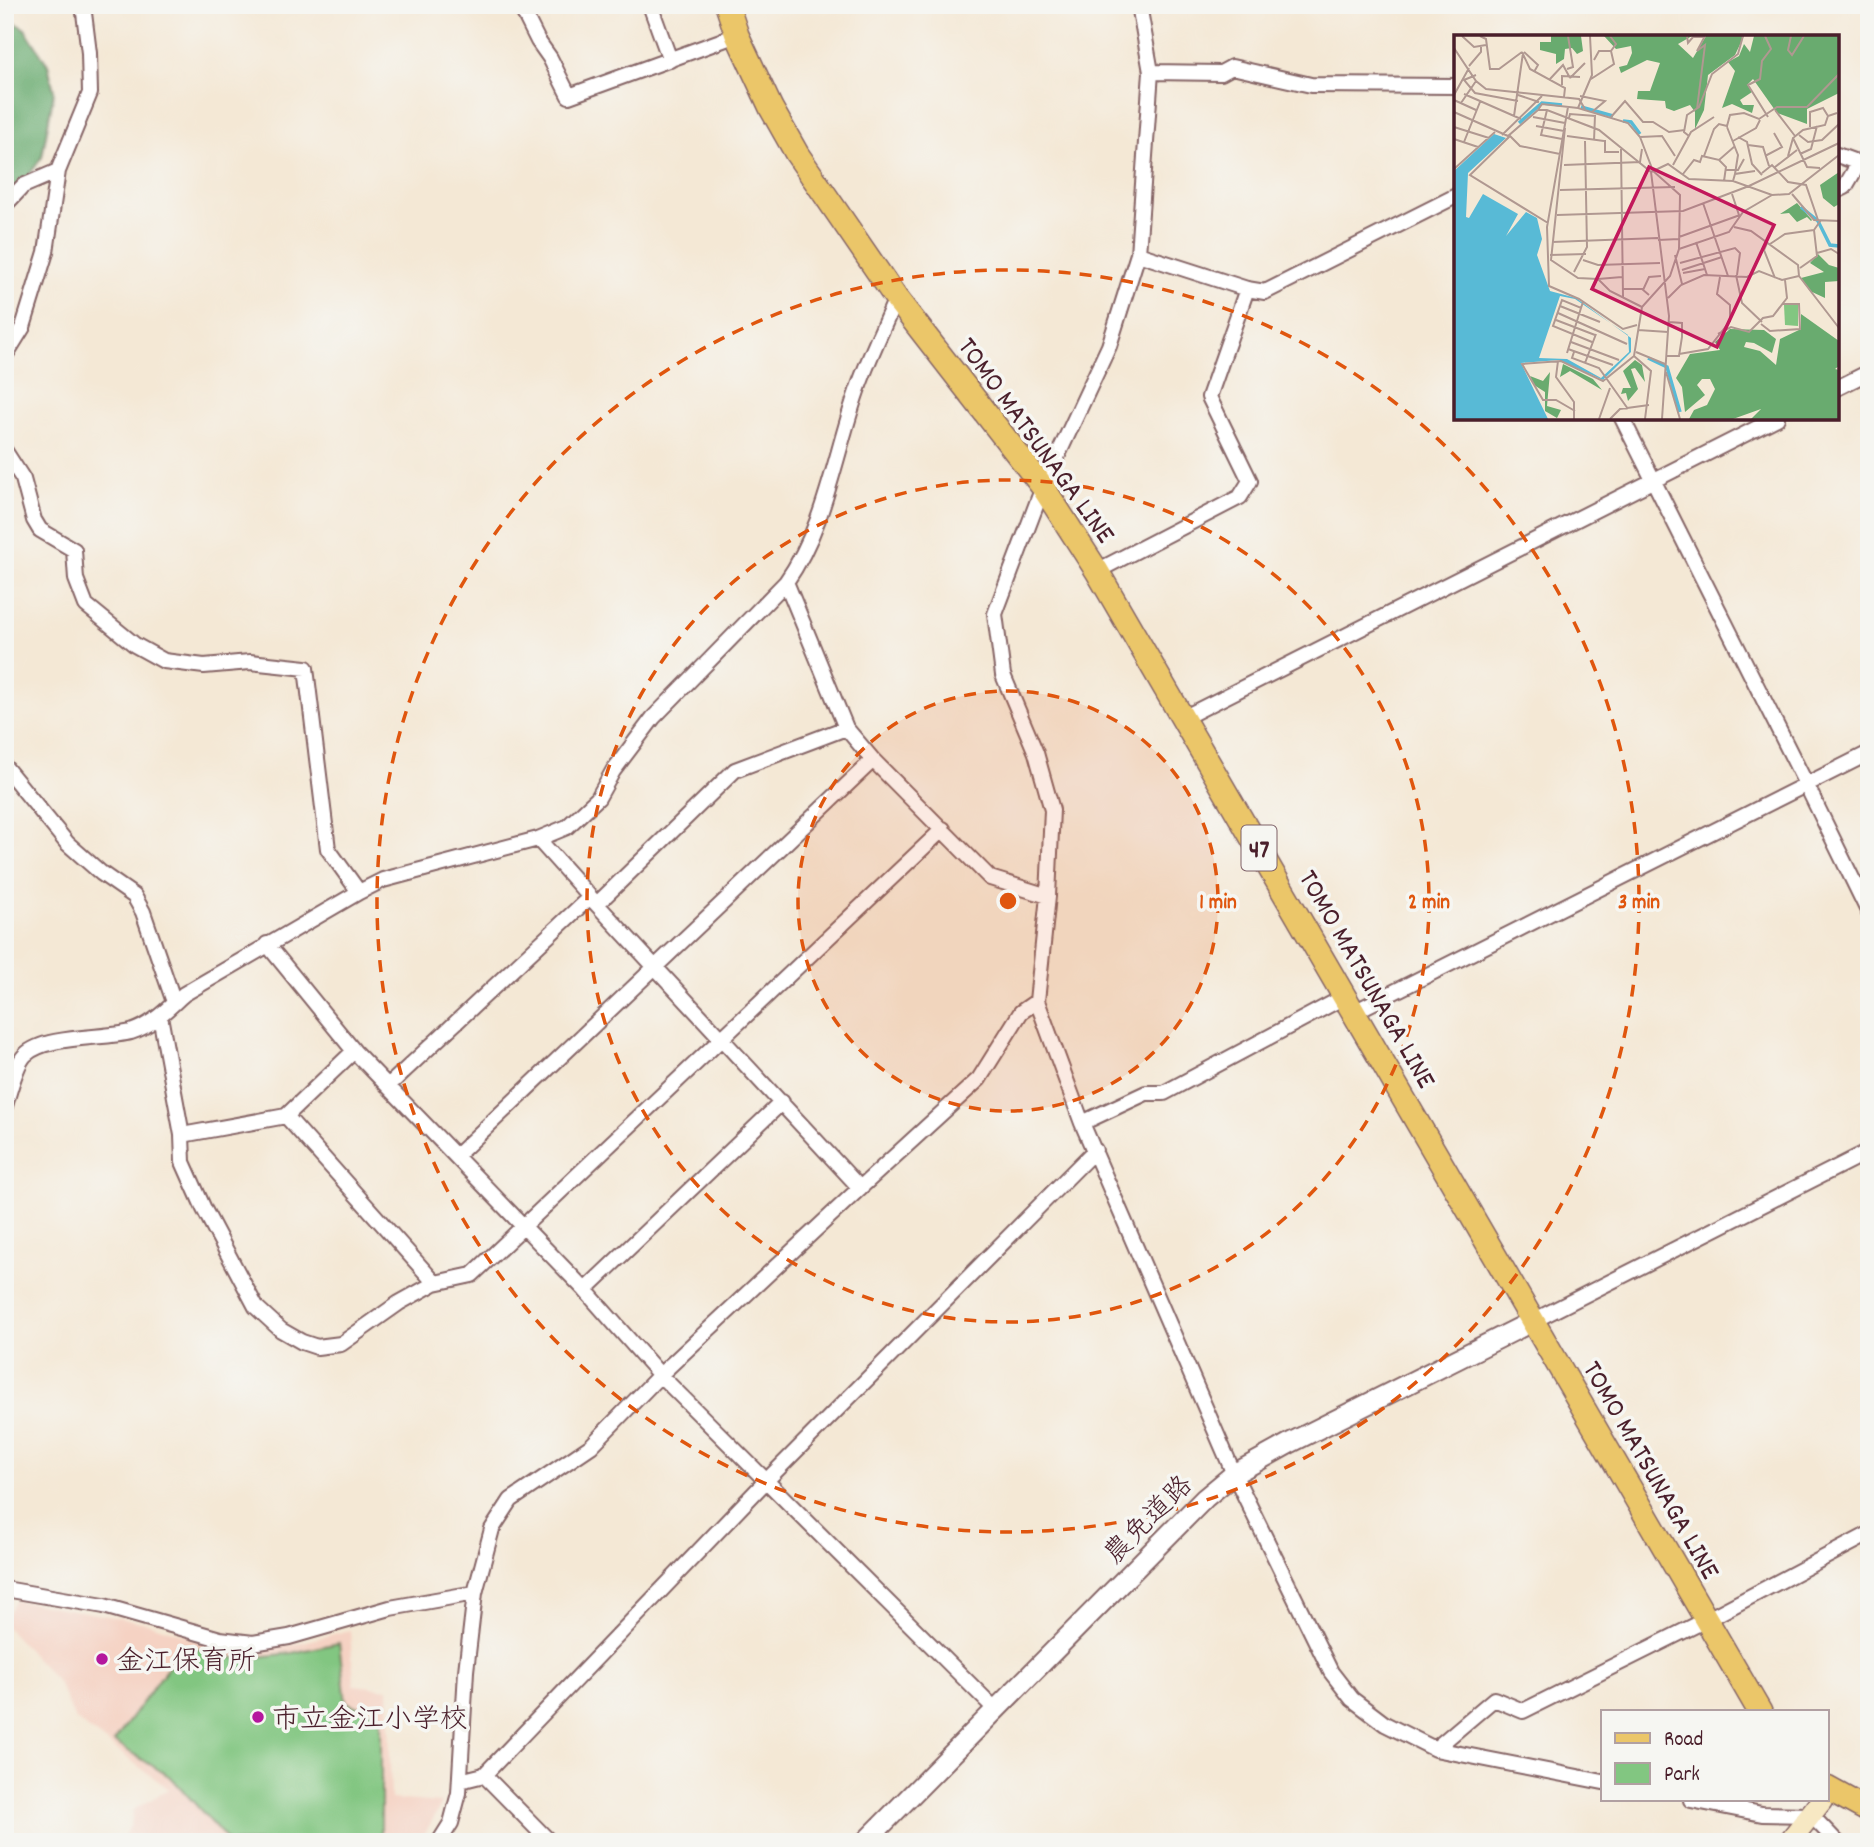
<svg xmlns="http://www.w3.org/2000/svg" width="1874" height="1847" font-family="Dekko,'Klee One',sans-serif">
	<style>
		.built { fill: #f5d2c3 }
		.green { fill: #82c681; stroke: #667256; stroke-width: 2 }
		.forest { fill: #69ab6f; stroke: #5a654d; stroke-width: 2 }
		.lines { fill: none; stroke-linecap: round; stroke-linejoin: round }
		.minor-casing { stroke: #866566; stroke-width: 18 }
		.tertiary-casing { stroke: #866566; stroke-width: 23 }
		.secondary-casing { stroke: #866566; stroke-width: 24 }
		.primary-casing { stroke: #866566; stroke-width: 26 }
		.minor { stroke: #fff; stroke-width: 14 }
		.tertiary { stroke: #fff; stroke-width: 19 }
		.secondary { stroke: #f7e8c3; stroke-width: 21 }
		.primary { stroke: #ebc669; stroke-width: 23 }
		.ring { fill: none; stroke: #e0560e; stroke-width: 3.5; stroke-dasharray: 12 9 }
		.poi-dot { fill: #b5179e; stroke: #f6f6f2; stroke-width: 2.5 }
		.labels { text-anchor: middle; stroke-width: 7; stroke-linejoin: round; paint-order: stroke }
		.shield { fill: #f6f6f2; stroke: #7e6067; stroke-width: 2 }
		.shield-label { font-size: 26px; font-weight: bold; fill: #4a1f2b }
		.street-label { font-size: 28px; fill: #4a1f2b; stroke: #f6f6f2 }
		.poi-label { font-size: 28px; fill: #4a1f2b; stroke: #f6f6f2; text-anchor: start }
		.inset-river { fill: none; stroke: #58bad6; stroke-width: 3.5 }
		.inset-road { fill: none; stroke: #b09891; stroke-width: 2 }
		.view { fill: #c2185b; fill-opacity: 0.15; stroke: #c2185b; stroke-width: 3.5 }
		.inset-edge { fill: none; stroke: #4a1f2b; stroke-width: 3.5 }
		.centre { fill: #e0560e; stroke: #f6f6f2; stroke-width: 3.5 }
		.ring-label { font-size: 21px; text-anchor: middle; font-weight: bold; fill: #e0560e; stroke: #f6f6f2; stroke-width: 7; stroke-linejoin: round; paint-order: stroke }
	</style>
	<rect width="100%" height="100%" fill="#f6f6f2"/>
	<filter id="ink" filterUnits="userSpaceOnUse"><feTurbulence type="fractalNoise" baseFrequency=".0143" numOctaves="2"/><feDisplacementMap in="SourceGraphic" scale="14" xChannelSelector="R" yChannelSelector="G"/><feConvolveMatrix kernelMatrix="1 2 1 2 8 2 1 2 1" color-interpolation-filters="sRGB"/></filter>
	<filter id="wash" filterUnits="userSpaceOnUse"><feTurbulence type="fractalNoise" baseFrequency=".00686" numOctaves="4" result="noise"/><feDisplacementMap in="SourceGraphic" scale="28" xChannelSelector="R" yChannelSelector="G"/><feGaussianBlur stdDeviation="1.57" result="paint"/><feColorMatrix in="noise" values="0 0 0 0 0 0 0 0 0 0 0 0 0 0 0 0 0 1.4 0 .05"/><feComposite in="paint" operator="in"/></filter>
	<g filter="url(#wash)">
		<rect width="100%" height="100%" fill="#f4e8d5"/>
		<path class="built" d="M16,1600l131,23 87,28 57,-6 59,-15 4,55 34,4 3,110 51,4 -22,39h-300l11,-17 2,-15 36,-21 -94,-70 -17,-37 -53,-56v-7z"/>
		<path class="green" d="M339,1643l7,59 35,14v126h-152l-57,-64 -58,-36 70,-97 55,14 53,-6z"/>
		<path class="forest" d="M5,16l20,13 23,36 6,26 -12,66 -37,51z"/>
	</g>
	<g filter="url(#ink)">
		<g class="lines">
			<defs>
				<path id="minor" d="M520,5l18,36 12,17 19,38 168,-61
					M650,5l20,55
					M1139,5l12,67 -13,182 -29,92 -66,141 -48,127 8,61 33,78 16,57 -4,86 -11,105 45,122 152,351 97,198 21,27 33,25 50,25 168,33
					M1151,72l70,1 11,-6 79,18 145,1
					M1837,155l22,8h8
					M1837,191l8,-4 14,-24
					M5,205l18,-19 35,-15
					M1138,254l109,35 18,3 191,-96
					M5,356l18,-29 23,-75 12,-81 32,-78 -1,-40 -6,-48
					M1837,388l32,-16
					M1622,418l184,366 63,129
					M5,451l18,28 11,41 6,10 34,20 2,29 10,26 49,40 29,16 40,5 46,-4 56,6 22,181 31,43
					M1097,571l143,-74 10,-16 -41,-84 38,-108
					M786,582l60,146 27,32 117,118 58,18
					M1183,718l594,-300
					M5,767l62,76 34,30 33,23 9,16 31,90
					M538,839l52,58 270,291
					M597,904l138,-134 111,-42
					M267,944l87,107 231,239 75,85 335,334
					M1354,1012l515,-259
					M160,1016l22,119 1,27 21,47 52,98 25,23 21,12 15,5 24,-3 58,-41 36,-20 37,-8 471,-446
					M388,1086l202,-189
					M5,1106c4,-13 11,-42 20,-51 20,-20 79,-16 106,-23 22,-7 37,-24 53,-38l175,-102 24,-12 155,-41 29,-12 31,-29 15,-27 40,-53 133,-136c38,-54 48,-122 69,-185 11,-34 27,-66 41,-99
					M286,1116l149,167
					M1082,1123l64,-30h18l182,-97
					M182,1135l104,-19 68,-65
					M456,1156l417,-396
					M585,1290l197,-188
					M1533,1321l336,-170
					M5,1589l99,17 116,33 33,4 36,-6 101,-29 85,-15
					M1435,1749l59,-50 29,12 183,-91 163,-86
					M484,1775l66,67
					M460,1781l24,-6 282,-294 329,-331
					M1691,1800l71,14 49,1 26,27
					M439,1842l12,-19 8,-30 7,-122 9,-78 17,-64 19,-29 80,-54 69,-71 200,-187 119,-109 42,-67 16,-11"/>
				<path id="tertiary" d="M865,1842l340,-344 29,-24 56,-31 243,-122"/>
				<path id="secondary" d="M1789,1842l33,-42"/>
				<path id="primary" d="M727,5l10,30 34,73 26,46 99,144 147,189 54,84 663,1141
					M1827,1788l42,23"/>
			</defs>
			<use href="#minor" class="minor-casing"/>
			<use href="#tertiary" class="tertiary-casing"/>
			<use href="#secondary" class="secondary-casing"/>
			<use href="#primary" class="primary-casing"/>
			<use href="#minor" class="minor"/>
			<use href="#tertiary" class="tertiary"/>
			<use href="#secondary" class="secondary"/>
			<use href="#primary" class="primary"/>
		</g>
	</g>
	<circle cx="1008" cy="901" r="210" fill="#e0560e" fill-opacity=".12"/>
	<g class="ring">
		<circle cx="1008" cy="901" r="210"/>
		<circle cx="1008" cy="901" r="421"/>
		<circle cx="1008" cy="901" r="631"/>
	</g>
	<g class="poi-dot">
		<circle cx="102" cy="1659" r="7"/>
		<circle cx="258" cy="1717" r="7"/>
	</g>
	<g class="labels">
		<rect class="shield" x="1241.5" y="825.5" width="35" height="45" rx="5"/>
		<g class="shield-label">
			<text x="1259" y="857">47</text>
		</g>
		<g class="street-label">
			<text transform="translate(1038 439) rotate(54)" y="10">TOMO MATSUNAGA LINE</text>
			<text transform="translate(1369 978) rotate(60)" y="10">TOMO MATSUNAGA LINE</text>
			<text transform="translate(1653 1469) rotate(60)" y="10">TOMO MATSUNAGA LINE</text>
			<text transform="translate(1147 1518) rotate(-45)" y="10">農免道路</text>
		</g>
		<g class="poi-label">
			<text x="116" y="1669">金江保育所</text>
			<text x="272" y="1727">市立金江小学校</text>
		</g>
	</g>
	<g transform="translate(1454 35)">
		<rect width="385" height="385" fill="#f4e8d5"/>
		<path d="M330,270h14v21l-13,-1z" fill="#82c681"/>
		<path d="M97,1h30l2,15 -6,3 -5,-6 -7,1 -1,10 -8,5v-10l-16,-4v-8h11zM150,1h88l-14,8 15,14 13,-22h38l-9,19 -27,20 -4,35 -9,19v-17l-5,-7 -16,6 -8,-3 -1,-7 -28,-2 1,-8h12l10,-28 -13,-3 -26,13 -2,-6 8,-2 5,-12 -1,-7 -15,3zM300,1h85v57l-32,16v15l-30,-11 -24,-34 -5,5 4,8 -12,8 3,5h11l-2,8 -20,-9 -10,4 13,-37 -7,-9 11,-6 5,-12 6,8zM385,137v32l-5,3 -11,-9 -3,-13zM343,168l15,17 -1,1 -4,-4 -10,5 -8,-9 -9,1zM364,219l11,11 10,3v13l-14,1v16l-15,-7 -9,-13 23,-6 -14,-9zM347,279l38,27v25l-4,3 4,1v49h-88l10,-10 -28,10h-44l5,-9 13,-5 8,-16 -5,-10h-8l-5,6 8,10 -20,17 -3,-25 -6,-9 14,-24 30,-4 -5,-8 15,-13 34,1 12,9 -4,14 -18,-10 -8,-1 -2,5 16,4 16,14 4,-26 21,-10zM181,325l7,5 3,17 -10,-14 -4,1 7,20 -10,12 -2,-8 -5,1 2,-6h8l-8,-17zM109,329l30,15 9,11 -32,-19 -10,6zM96,337l-3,34 14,4 -4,8 -12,-7v-19l-11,-7 -4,-9 13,5z" fill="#69ab6f"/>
		<path d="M40,99l12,4 -38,35 -2,44 3,1 14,-24 35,20 -12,22 20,-24 11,6 5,21 -5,16 13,36 26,7 55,40v14l-28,28 -44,-20 -38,3 27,56h-94v-248zM106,261l15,3 53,36 1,17 -28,26 -34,-19 -28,-1z" fill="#58bad6" fill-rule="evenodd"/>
		<path class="inset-river" d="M127,72l32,9M169,86l8,1 9,12M65,88l23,-20 20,2M347,172l17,14 12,24 9,1M194,323l19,9 13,45"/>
		<path class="inset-road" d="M8,1l12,11 12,-2M26,1l6,3 4,30h9l23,-17M233,1l1,7 5,-6h11M311,1l6,13 -9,12 -2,18 -12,6 20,32M337,1l-3,14 4,5 12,-19M0,13l22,33 10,8 93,10 6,10M68,17l8,17 35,19 -1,9M70,17l14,13 -4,7M140,25l5,-9h12M15,31l12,-14v-6M113,34l6,-2 -5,-31M22,40l-12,5 11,13 43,8M116,43l15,-15M96,44l13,-14 7,13M137,44l23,-15 -3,-13 5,-7 -6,-8M108,50v-9l18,1M10,59l57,25M0,60l15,-27M64,60l21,7M126,61l25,5 -13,11M0,65l22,10M7,68l15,-22M114,72l-21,120 2,59 30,13 44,30 14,-4M124,73l14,-33 -2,-39M243,74l8,-64 -8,6 8,-15M84,75l4,-6 36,4 50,15 12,14 13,34 27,24 -1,54 -9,27 -28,31 -8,49 -31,25 -42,-20 -39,3 21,36h13l19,11M93,75l-6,25 21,4M321,75l20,26M0,77l54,24 30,-26h9l52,20 52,42 18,144 -7,103M60,81l9,-63M79,82l32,6M157,82l14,-16 18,21h10l16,10 16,-2M115,83l1,-4 26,2M82,91l28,5M0,92l35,11M273,92l11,28 -3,19M356,92v-15l13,-4 5,8M111,93l-14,132 27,18 20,1 12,12 32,16M48,100l40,-39M345,100l9,7 14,-2 17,-16M113,101l37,5M235,101l-5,-4 3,-17 12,-8 13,-33 26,-20 5,-18M186,102l22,-1 13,20M284,102l9,5 5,22 10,11M339,103l14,29 13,1M0,104l24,8M151,105v12h14M140,106l1,-26M279,106l23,-13 4,-8M10,107l16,-40M294,110l15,2 6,19M167,114l2,148M346,119l11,-5 6,-23M250,121l10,-27 5,-5 8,2 3,-11 14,-2 15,6 18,-12h30l32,-33M311,121l17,-9 -8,-14M334,121l5,-18 10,-8 22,-5 3,-9 9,-3M265,125l7,7 -2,14M110,130l76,-3 2,-13M219,130l18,-33 23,-15M321,132l22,-17M0,134l41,-37M271,135h13l6,-11M197,137l17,-8 21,15 44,2 39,14 17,-1 50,-39M308,138l10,-8 16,17 18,3 12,35M229,139l11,-14 6,2 2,-6 17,4 16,-14M279,146l2,-7 20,-3M106,155l115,-3M278,159l7,21M338,159l22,26 25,1M249,168l25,73M103,180l126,-4 66,-25 90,-43M94,188l-78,-48 40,-39 10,10 40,8M225,202l61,-22M204,205l21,-1M98,207l106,-4M242,207l11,33M313,208l-3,7 11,28M316,209l15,-10 29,-4M225,214l50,-17 14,-20 29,-17M363,218l14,-4 8,5M96,220l36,-1M221,220l7,29M129,225l15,5 62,-2M226,228l55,-15 5,5 -3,22M346,233l17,-12 -3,-26 7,-10M228,235l40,-13M120,237l13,-25 -2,-106M229,238l22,-4M282,240l6,28 20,19M345,241l40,52M144,244l24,-2M169,254h19l7,6M189,255l6,-13 12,-1M214,263l13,-13 23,-10 43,2 12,-6 23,9 17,-4 -1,-11 -47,-34 -17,-4M129,267l-2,6 -19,-8 -9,26 39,16M106,271l40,16M104,278l69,31M102,285l39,15M307,289l9,7 30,-2 -1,-25h-16M184,295l30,2M264,299l13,-7 18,5 14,-14 10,-2 14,-18 -2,-18M117,307l48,18M114,314l45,16M120,317l-2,6 27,10 29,41M182,317l29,12M113,318l14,-45M225,319l29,-5 22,-28v-16l-13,-11 3,-17M180,321l17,15 -6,48M213,321h12l3,-19v-14l-13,-1M104,326l-2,16 18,25v17M131,328l11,-29M212,337l14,47M145,384l11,-31M156,384l10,-10 29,-4"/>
		<path class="view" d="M195,132l125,58 -57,122 -125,-58z"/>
		<rect width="385" height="385" class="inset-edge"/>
	</g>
	<circle cx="1008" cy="901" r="10" class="centre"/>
	<g class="ring-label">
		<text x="1218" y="908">1 min</text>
		<text x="1429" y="908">2 min</text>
		<text x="1639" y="908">3 min</text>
	</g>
	<rect width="1874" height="1847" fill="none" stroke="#f6f6f2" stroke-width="28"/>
	<rect x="1601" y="1710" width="228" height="91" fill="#f6f6f2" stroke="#b1a0a2" stroke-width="2"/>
	<rect x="1615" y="1733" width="35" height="10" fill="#ebc669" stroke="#b1a0a2" stroke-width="2"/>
	<text x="1664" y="1745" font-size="21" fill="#4a1f2b">Road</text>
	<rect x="1615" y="1763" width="35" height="21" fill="#82c681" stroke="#b1a0a2" stroke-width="2"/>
	<text x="1664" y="1780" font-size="21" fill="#4a1f2b">Park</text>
</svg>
